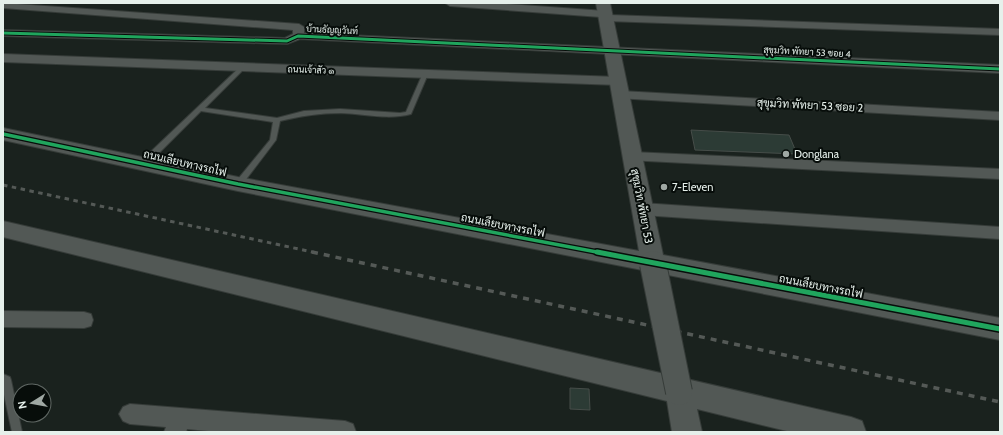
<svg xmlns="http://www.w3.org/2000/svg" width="1003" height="435" font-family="Cabin,Sarabun,sans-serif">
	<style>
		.building { fill: #2c3b35; stroke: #464d49 }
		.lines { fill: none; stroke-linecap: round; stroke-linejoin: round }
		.lane-casing { stroke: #363c39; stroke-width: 2 }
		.street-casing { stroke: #363c39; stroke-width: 2 }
		.secondary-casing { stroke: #363c39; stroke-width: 2 }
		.lane { fill: #525855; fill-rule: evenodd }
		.street { fill: #525855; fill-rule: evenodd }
		.secondary { fill: #525855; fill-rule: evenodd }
		.rail-far1 { stroke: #545956; stroke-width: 3; stroke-dasharray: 4.5 4.5; stroke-linecap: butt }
		.rail { stroke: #545956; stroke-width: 3.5; stroke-dasharray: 6 6; stroke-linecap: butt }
		.secondary-bridge-casing { stroke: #363c39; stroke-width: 28; stroke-linecap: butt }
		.secondary-bridge { stroke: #525855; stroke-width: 26 }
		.cycleway-far2-casing { stroke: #070d0a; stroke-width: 5 }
		.cycleway-far1-casing { stroke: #070d0a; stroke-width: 6 }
		.cycleway-casing { stroke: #070d0a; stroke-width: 8 }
		.cycleway-far2 { stroke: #20a55d; stroke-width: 3 }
		.cycleway-far1 { stroke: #20a55d; stroke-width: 3.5 }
		.cycleway { stroke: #20a55d; stroke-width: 5 }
		.poi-dot { fill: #9fa8a3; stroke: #070d0a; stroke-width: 1.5 }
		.labels { text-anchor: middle; stroke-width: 4; stroke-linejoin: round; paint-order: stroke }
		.far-street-label { font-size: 9px; fill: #e6f0eb; stroke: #070d0a }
		.street-label { font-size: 11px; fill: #e6f0eb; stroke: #070d0a }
		.poi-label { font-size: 11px; fill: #e6f0eb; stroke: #070d0a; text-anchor: start }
	</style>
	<rect width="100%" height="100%" fill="#1a221e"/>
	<path class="building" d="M691,130l98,5 8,19 -102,-4z
		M570,388l19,1 1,21 -20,-1z"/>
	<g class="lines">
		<defs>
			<path id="lane" d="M243,65l3,2 -41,41 72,10 27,-7 36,-2 60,4 6,-1 17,-39h4l1,1 -17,40c-22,6 -47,0 -70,-1 -21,0 -41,3 -61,8l-4,19 -35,46 -3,1 -4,-3 36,-44 3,-18 -72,-11 -54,54h-6l-1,-2 1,-2 100,-95z
				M3,374l7,3 1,3 11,52h-10l-9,-42z"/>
			<path id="street" d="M3,3l296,21 5,3v6l696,32v8l-700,-34 -13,5 -284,-8v-6l282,8 8,-4v-4l-290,-22z
				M445,3h49l111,8 4,1 1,3 390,14v6l-394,-14 -4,-1 -1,-3 -151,-11z
				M3,54l615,23 6,4 -6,4 -615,-23z
				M621,91l379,21v8l-384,-22 -1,-3z
				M632,152l368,17v10l-373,-19 -2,-3 2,-3z
				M642,203l358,24v12l-358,-24 -6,-2 -2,-4 2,-4z
				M3,311l81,1 7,2 2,6 -2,6 -7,2 -81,-1z
				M130,404l215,17 8,3 3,8h-137l-32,-3 -1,3h-22l2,-5 -36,-3 -7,-3 -4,-7 4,-7z"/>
			<path id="secondary" d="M596,3h14l53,252 337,63v22l-762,-149 -235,-51v-12l235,49 401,74z
				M3,221l848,196 11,4 4,11h-75l-94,-23 5,23h-30l-5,-31 -664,-164z"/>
		</defs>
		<use href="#lane" class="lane-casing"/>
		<use href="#street" class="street-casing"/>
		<use href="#secondary" class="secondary-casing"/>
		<use href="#lane" class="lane"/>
		<use href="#street" class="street"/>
		<use href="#secondary" class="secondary"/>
		<path class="rail-far1" d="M3,185l314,68"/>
		<path class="rail" d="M312,252l688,150"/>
		<defs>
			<path id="secondary-bridge" d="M653,264l26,128"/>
		</defs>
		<use href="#secondary-bridge" class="secondary-bridge-casing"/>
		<use href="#secondary-bridge" class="secondary-bridge"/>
		<defs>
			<path id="cycleway-far2" d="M3,33l284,8 11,-5 702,33"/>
			<path id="cycleway-far1" d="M3,134l235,50 364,69"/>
			<path id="cycleway" d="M597,252l403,77"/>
		</defs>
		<use href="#cycleway-far2" class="cycleway-far2-casing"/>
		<use href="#cycleway-far1" class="cycleway-far1-casing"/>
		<use href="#cycleway" class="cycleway-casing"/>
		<use href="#cycleway-far2" class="cycleway-far2"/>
		<use href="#cycleway-far1" class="cycleway-far1"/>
		<use href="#cycleway" class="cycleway"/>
	</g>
	<g class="poi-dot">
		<circle cx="786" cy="154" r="4"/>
		<circle cx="664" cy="187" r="4"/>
	</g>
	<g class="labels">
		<g class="far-street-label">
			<text transform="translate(332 30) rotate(3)" y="3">บ้านธัญญวันท์</text>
			<text transform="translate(807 52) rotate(3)" y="3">สุขุมวิท พัทยา 53 ซอย 4</text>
			<text transform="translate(311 70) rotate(2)" y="3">ถนนเจ้าสัว ๑</text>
		</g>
		<g class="street-label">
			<text transform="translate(810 105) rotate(3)" y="4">สุขุมวิท พัทยา 53 ซอย 2</text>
			<text transform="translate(185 163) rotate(13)" y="4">ถนนเลียบทางรถไฟ</text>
			<text transform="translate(642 206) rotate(79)" y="4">สุขุมวิท พัทยา 53</text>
			<text transform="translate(503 225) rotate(11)" y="4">ถนนเลียบทางรถไฟ</text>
			<text transform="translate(821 286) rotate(11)" y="4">ถนนเลียบทางรถไฟ</text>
		</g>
		<g class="poi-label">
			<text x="794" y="158">Donglana</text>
			<text x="672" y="191">7-Eleven</text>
		</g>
	</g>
	<rect width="1003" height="435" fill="none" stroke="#e6f0eb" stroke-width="8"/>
	<g transform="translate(32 403) rotate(259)"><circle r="19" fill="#070d0a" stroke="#606864"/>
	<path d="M0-3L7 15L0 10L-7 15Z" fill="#9fa8a3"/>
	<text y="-6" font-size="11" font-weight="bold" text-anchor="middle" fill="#e6f0eb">N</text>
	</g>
</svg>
